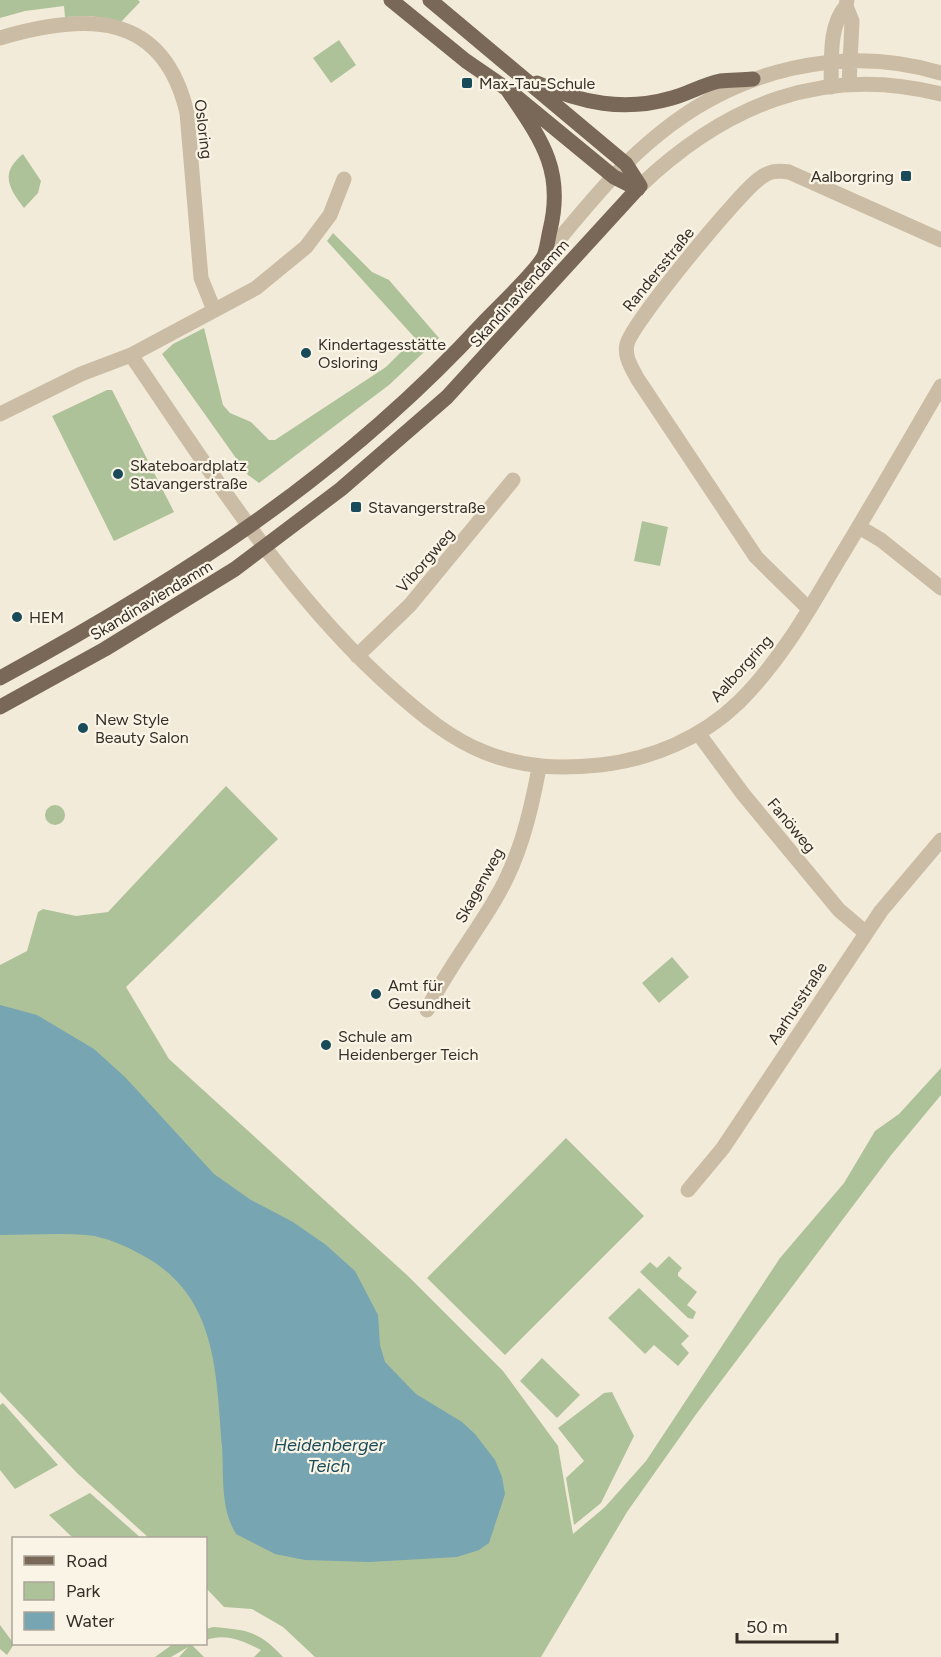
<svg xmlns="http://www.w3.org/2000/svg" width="941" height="1657" font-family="Figtree,sans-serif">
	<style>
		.green { fill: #aec299 }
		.water { fill: #77a5b1 }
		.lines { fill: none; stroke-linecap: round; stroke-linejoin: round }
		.minor { stroke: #cbbda5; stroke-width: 15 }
		.major { stroke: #796857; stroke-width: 15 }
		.poi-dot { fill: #1a4b5a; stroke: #faf4e6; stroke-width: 2 }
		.labels { text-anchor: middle; stroke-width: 4.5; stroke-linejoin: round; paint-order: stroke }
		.poi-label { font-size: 16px; fill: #362e27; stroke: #faf4e6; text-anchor: start }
		.street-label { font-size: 16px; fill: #362e27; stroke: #faf4e6 }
		.water-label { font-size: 18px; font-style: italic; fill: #1a4b5a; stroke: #faf4e6 }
	</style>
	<rect width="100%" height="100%" fill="#f3ebd9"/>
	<path class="green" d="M0,0h138l2,2 -19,20 -30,-6 -26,1 -1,-11 -39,5 -25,7z
		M339,40l17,25 -25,18 -18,-25z
		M23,154l18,27 -3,12 -14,15c-16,-21 -24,-35 -1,-54z
		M333,233l39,39 17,8 50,58 -50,47 -130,98 -11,-8 -86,-121 11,-10 31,-16 19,77 7,8 21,9 18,18h6l111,-73 29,-29 -88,-97z
		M107,390h5l62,122 -60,29 -62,-125z
		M642,521l26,6 -8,39 -26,-5z
		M226,786l52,53 -152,148 43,72 239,217 95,95 55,75 15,88 32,-27 41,-46 134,-203 64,-75 31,-52 24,-17 42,-46v27l-49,59 -195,259 -70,99 -86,145h-226l-32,-30 -31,-18 -28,-2 -18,-19v-50h-57l-72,-65 -77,-81v-427l27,-14 11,-39 5,-3 33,7 32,-4z
		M45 815a10 10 0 1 1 20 0a10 10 0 1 1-20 0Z
		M672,957l17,20 -30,26 -17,-20z
		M566,1138l78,78 -139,139 -78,-77z
		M669,1256l13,12 -4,5v3l19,16 -10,13 9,7 -3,7 -5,-1 -48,-46 10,-10 7,6z
		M639,1288l50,48 -8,8 8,9 -11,13 -24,-21 -9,9 -37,-36z
		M542,1358l38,37 -23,23 -37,-37z
		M612,1392l22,44 -33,67 -27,22 -8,-47 18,-17 -26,-33 46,-35z
		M3,1403l55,62 -43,24 -15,-19v-65z
		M90,1493l51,45h-68l-24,-23z
		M0,1625l14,19 -7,11 -7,-6z
		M213,1627c35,3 46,4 70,30h-29l7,-7c-18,-9 -35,-17 -55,-10v-11z
		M173,1644h22l-3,1 12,12h-25l9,-10 -17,10h-16z"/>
	<path class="water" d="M0,1005l37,10 57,34 31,28 89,97 37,26 42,22 33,23 29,26 23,44 2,30 5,17 31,32 46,28 13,12 20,26 7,17 3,17 -16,49 -10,7 -22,7 -88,5 -64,-2 -30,-6 -39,-20c-16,-27 -12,-58 -14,-88 -6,-75 -5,-151 -80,-191 -16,-9 -36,-18 -55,-20 -29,-2 -58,0 -87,0z"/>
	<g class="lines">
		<path class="minor" d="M847,0l-1,6 6,15 -3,64
			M0,38c85,-25 163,-28 187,75l14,165 13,32
			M831,87c1,-27 -3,-60 15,-81
			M640,186c85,-81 183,-122 301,-92
			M544,257c36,-42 71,-88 115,-123 78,-64 184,-91 282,-61
			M131,355c80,117 158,243 265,337 26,23 55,47 88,60 39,16 75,17 116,13 52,-6 102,-27 139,-63 40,-40 68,-88 96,-136 36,-59 71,-120 106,-180
			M0,414l81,-40 50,-19 125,-67 50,-41 24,-32 14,-36
			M859,527l22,13 60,48
			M809,609l-53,-52 -119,-179c-5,-10 -13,-21 -10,-34 5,-21 112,-151 132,-165 10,-8 18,-9 30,-7l152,68
			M357,656l53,-51 103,-125
			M698,733l45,61 96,116 27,23
			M427,1010c19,-39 44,-70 66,-107 26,-42 37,-87 46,-135
			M688,1190l35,-42 158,-237 60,-71"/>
		<path class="major" d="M391,0l75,61 41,28 107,88 24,12
			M537,83c44,20 87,29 135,15 16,-4 32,-14 48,-17 11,-1 22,-1 33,-2
			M0,678c181,-99 341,-201 483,-355 13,-14 54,-52 61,-67 3,-7 4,-18 6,-26 15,-61 -10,-92 -43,-141
			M0,707l105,-58 130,-80 106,-80 106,-92 193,-211 -14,-22 -196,-164"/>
	</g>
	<g class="poi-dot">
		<rect x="461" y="77" width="12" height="12" rx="3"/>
		<rect x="900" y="170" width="12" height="12" rx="3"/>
		<circle cx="306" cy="353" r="6"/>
		<circle cx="118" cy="474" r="6"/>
		<rect x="350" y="501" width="12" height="12" rx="3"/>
		<circle cx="17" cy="617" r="6"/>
		<circle cx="83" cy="728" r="6"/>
		<circle cx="376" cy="994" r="6"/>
		<circle cx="326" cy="1045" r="6"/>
	</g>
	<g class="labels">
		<g class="poi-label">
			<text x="479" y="89">Max-Tau-Schule</text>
			<text x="894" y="182" text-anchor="end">Aalborgring</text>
			<text x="318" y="350">Kindertagesstätte<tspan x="318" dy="18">Osloring</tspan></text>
			<text x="130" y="471">Skateboardplatz<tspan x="130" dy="18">Stavangerstraße</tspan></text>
			<text x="368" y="513">Stavangerstraße</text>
			<text x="29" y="623">HEM</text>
			<text x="95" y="725">New Style<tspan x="95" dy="18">Beauty Salon</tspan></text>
			<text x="388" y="991">Amt für<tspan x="388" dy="18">Gesundheit</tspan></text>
			<text x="338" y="1042">Schule am<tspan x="338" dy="18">Heidenberger Teich</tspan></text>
		</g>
		<g class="street-label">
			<text transform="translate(204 129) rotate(83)" y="6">Osloring</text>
			<text transform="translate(658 269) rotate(-51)" y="6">Randersstraße</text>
			<text transform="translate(519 293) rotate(-48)" y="6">Skandinaviendamm</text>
			<text transform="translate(425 560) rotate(-49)" y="6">Viborgweg</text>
			<text transform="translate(151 600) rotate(-31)" y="6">Skandinaviendamm</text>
			<text transform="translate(741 668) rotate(-48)" y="6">Aalborgring</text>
			<text transform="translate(792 825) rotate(50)" y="6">Fanöweg</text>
			<text transform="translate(479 885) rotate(-61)" y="6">Skagenweg</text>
			<text transform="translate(797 1003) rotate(-57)" y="6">Aarhusstraße</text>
		</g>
		<g class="water-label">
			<text x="329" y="1451">Heidenberger<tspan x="329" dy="21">Teich</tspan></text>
		</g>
	</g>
	<rect x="12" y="1537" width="195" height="108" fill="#faf4e6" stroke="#aca59a" stroke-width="1.5"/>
	<rect x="24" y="1556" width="30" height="9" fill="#796857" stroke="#aca59a" stroke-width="1.5"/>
	<text x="66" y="1567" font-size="18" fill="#362e27">Road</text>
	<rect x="24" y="1582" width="30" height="18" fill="#aec299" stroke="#aca59a" stroke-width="1.5"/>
	<text x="66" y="1597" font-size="18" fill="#362e27">Park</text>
	<rect x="24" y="1612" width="30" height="18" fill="#77a5b1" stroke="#aca59a" stroke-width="1.5"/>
	<text x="66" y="1627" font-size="18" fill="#362e27">Water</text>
	<path d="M737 1633v9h100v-9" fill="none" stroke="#362e27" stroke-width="3"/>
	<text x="746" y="1633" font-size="18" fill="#362e27" stroke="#faf4e6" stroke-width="4.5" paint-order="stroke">50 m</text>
</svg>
